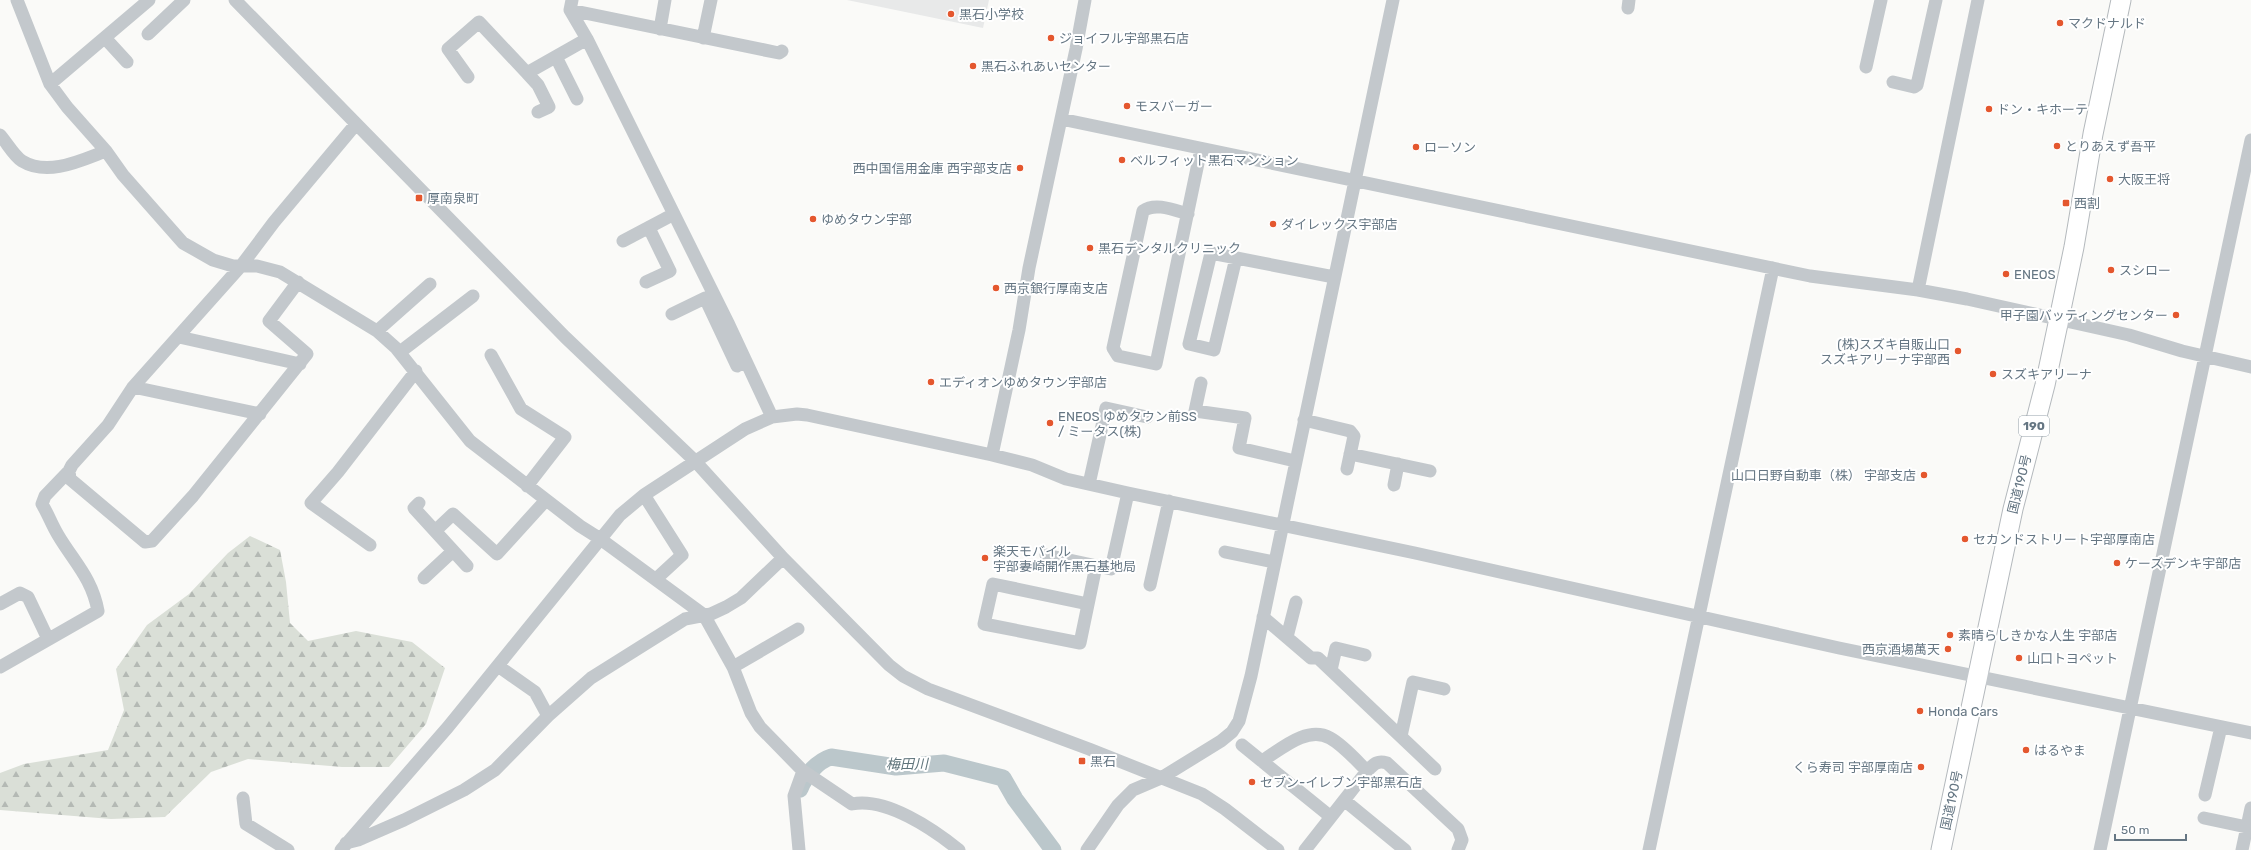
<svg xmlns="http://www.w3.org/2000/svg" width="2251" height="850" font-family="Rubik,'Noto Sans JP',sans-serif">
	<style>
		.built { fill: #e8e9e9 }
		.forest { fill: url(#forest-firs) }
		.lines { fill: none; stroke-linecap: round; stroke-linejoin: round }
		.river { stroke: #bbc7cb; stroke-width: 17 }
		.highway-casing { stroke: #b4b9bd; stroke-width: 21 }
		.minor { stroke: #c3c8cc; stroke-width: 13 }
		.highway { stroke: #fff; stroke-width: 19 }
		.poi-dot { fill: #e4572e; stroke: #fff; stroke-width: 1.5 }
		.labels { text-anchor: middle; stroke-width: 4; stroke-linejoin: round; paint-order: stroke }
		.shield { fill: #fff; stroke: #939fa8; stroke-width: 1 }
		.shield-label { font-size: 12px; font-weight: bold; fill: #657683 }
		.poi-label { font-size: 13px; fill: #657683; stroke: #fff; text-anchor: start }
		.street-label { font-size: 13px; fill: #657683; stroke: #fff }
		.water-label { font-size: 14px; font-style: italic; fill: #60757c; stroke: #fff }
	</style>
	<defs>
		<pattern id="forest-firs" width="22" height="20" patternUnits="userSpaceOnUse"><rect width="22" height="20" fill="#dadfd7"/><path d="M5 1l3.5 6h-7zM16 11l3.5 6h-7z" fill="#b4b9b4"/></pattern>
	</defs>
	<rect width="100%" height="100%" fill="#fafaf8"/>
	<path class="built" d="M847,0h142l-6,28z"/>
	<path class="forest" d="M250,536l30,14 6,32 4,41 18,18 48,-10 56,11 33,26 -19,56 -37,43h-47l-94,-8 -37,13 -46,45 -54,2 -111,-9v-37l24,-9 84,-14 16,-40 -8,-41 31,-44 42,-31 39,-41z"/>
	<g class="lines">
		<path class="river" d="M800,789c5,-14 18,-28 31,-32l65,10 48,-4 59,15 12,21 38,51"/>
		<defs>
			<path id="highway" d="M1941,850l72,-341 32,-124 14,-66 15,-72 19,-113 28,-134"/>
		</defs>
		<use href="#highway" class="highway-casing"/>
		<path class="minor" d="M17,0l33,84 17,23 39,44 17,24 60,68 30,17 20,6h24l23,6 97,59 19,17 74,93 110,85 19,12 105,77 29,52 18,46 9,14 43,44 49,33c34,-7 81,25 107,46
			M235,0l330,337 130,124 88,97 106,107 14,11 25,13 161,60 113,45 23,15 53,41
			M572,0l-2,10 17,29 142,286 43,92
			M1628,8l1,-8
			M570,10l209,43 3,-2
			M660,29l5,-29
			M148,34l36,-34
			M105,38l22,24
			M703,38l8,-38
			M556,57l21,42
			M1866,67l15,-67
			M527,73l11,12 11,22 -11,5
			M468,77l-20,-28 31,-27 48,51 60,-34
			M1893,82l21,5 3,-2 19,-85
			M50,84l99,-84
			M1061,119l749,157 108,14 49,9 162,36 53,16 69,16
			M0,135c7,8 14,21 22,26 26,16 60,-1 84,-10
			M1188,214c-14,-4 -33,-12 -45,-3l-30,137 5,8 38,8 45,-215
			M623,241l51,-27
			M1236,258l-22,92 -25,-6 22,-91 123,24
			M298,282l-29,39 38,33 -114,142 -41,45 -7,1 -75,-63 -1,-8 3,-6 36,-40 25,-38 108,-121 33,-44 82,-98
			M646,282l24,-11 -21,-43
			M1918,290l60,-290
			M672,314l33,-16 32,68 8,-4
			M377,331l53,-47
			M179,337l121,27
			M400,352l73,-56
			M491,355l30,54 44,28 -38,49
			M1201,383l-6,28 50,7 -6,30 56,13
			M133,387l127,27
			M1304,420l46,11 4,5 -7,33
			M1350,454l80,17
			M992,455l27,-125 10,-62 47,-219 9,-49
			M1089,484l17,-76 41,9
			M1394,485l4,-21
			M644,495l38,60 -26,24
			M419,503l-5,5 21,23
			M370,545l-59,-42 27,-31 78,-101
			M1225,552l49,10
			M1046,555l65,14 17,-76
			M467,566l-32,-35 18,-17 44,40 49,-54
			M424,578l29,-27
			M1150,585l19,-84
			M0,604l20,-11 8,4 20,42
			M1088,604l-95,-20 -9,40 96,19 16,-77
			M1263,617l48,41h7l117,111
			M1287,637l9,-35
			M498,666l37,26 13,24
			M0,667l98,-56c-6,-33 -24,-49 -40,-76 -6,-10 -10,-21 -16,-31l3,-8 24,-25
			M733,667l65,-38
			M1331,670l5,-22 29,7
			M1401,736l12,-54 31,7
			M1242,745l89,72
			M1262,761c18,-11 45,-36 68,-23 13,7 26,22 37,33
			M2205,795l16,-68
			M243,798l3,26 42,26
			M1344,800l61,50
			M2204,818l47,10
			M346,843l12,-3 46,-20 60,-30 31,-20 53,-54 43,-38 94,-59 26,-5 15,-7 15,-9 42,-40
			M341,850l107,-123 172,-212 24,-20 101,-66 27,-12 25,-3 10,1 185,40 40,10 34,14 62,14 287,60 424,95 412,85
			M799,850l-5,-54 9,-25
			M1087,850l31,-45 15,-15 28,-12 60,-37 11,-9 7,-11 12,-45 142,-676
			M1305,850l62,-79c7,-7 10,-11 20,-8l71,66 4,11 -4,10
			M1649,850l124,-582
			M2100,850l151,-710
			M2242,850l9,-42"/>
		<use href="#highway" class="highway"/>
	</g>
	<g class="poi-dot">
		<circle cx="951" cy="14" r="4"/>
		<circle cx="2060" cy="23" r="4"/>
		<circle cx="1051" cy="38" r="4"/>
		<circle cx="973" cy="66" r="4"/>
		<circle cx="1127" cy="106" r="4"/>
		<circle cx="1989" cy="109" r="4"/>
		<circle cx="2057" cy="146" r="4"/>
		<circle cx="1416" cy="147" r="4"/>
		<circle cx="1122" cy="160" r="4"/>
		<circle cx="1020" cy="168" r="4"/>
		<circle cx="2110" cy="179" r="4"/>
		<rect x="415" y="194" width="8" height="8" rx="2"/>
		<rect x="2062" y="199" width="8" height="8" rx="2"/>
		<circle cx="813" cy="219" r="4"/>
		<circle cx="1273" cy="224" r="4"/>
		<circle cx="1090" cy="248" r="4"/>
		<circle cx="2111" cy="270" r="4"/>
		<circle cx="2006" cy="274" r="4"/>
		<circle cx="996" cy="288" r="4"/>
		<circle cx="2176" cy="315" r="4"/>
		<circle cx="1958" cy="351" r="4"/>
		<circle cx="1993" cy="374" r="4"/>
		<circle cx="931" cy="382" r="4"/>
		<circle cx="1050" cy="423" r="4"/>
		<circle cx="1924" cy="475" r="4"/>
		<circle cx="1965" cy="539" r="4"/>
		<circle cx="985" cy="558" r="4"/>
		<circle cx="2117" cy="563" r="4"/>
		<circle cx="1950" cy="635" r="4"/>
		<circle cx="1948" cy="649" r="4"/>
		<circle cx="2019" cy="658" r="4"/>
		<circle cx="1920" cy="711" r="4"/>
		<circle cx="2026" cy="750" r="4"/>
		<rect x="1078" y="757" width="8" height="8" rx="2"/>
		<circle cx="1921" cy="767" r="4"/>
		<circle cx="1252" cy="782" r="4"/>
	</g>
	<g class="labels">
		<rect class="shield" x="2019" y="416" width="30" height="20" rx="3"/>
		<g class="shield-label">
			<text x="2034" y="430">190</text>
		</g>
		<g class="poi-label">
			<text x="959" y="19">黒石小学校</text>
			<text x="2068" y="28">マクドナルド</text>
			<text x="1059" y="43">ジョイフル宇部黒石店</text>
			<text x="981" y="71">黒石ふれあいセンター</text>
			<text x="1135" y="111">モスバーガー</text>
			<text x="1997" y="114">ドン・キホーテ</text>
			<text x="2065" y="151">とりあえず吾平</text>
			<text x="1424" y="152">ローソン</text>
			<text x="1130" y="165">ベルフィット黒石マンション</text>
			<text x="1012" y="173" text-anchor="end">西中国信用金庫 西宇部支店</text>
			<text x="2118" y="184">大阪王将</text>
			<text x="427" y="203">厚南泉町</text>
			<text x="2074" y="208">西割</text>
			<text x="821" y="224">ゆめタウン宇部</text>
			<text x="1281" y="229">ダイレックス宇部店</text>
			<text x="1098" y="253">黒石デンタルクリニック</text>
			<text x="2119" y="275">スシロー</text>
			<text x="2014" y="279">ENEOS</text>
			<text x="1004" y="293">西京銀行厚南支店</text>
			<text x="2168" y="320" text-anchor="end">甲子園バッティングセンター</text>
			<text x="1950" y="349" text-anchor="end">(株)スズキ自販山口<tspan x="1950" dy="15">スズキアリーナ宇部西</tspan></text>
			<text x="2001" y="379">スズキアリーナ</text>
			<text x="939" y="387">エディオンゆめタウン宇部店</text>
			<text x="1058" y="421">ENEOS ゆめタウン前SS<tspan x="1058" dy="15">/ ミータス(株)</tspan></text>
			<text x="1916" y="480" text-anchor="end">山口日野自動車（株） 宇部支店</text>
			<text x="1973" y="544">セカンドストリート宇部厚南店</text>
			<text x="993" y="556">楽天モバイル<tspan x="993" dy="15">宇部妻崎開作黒石基地局</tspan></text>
			<text x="2125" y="568">ケーズデンキ宇部店</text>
			<text x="1958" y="640">素晴らしきかな人生 宇部店</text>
			<text x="1940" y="654" text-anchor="end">西京酒場萬天</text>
			<text x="2027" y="663">山口トヨペット</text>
			<text x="1928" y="716">Honda Cars</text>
			<text x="2034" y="755">はるやま</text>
			<text x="1090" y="766">黒石</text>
			<text x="1913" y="772" text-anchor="end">くら寿司 宇部厚南店</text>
			<text x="1260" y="787">セブン-イレブン宇部黒石店</text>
		</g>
		<g class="street-label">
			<text transform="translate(2019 484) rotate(-76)" y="5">国道190号</text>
			<text transform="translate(1951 800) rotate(-78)" y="5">国道190号</text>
		</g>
		<g class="water-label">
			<text transform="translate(907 764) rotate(-1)" y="5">梅田川</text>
		</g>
	</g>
	<path d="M2115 834v6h71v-6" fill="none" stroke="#657683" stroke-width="2"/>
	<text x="2121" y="834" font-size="12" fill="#657683" stroke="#ffffff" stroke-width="3" paint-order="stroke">50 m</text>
</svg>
